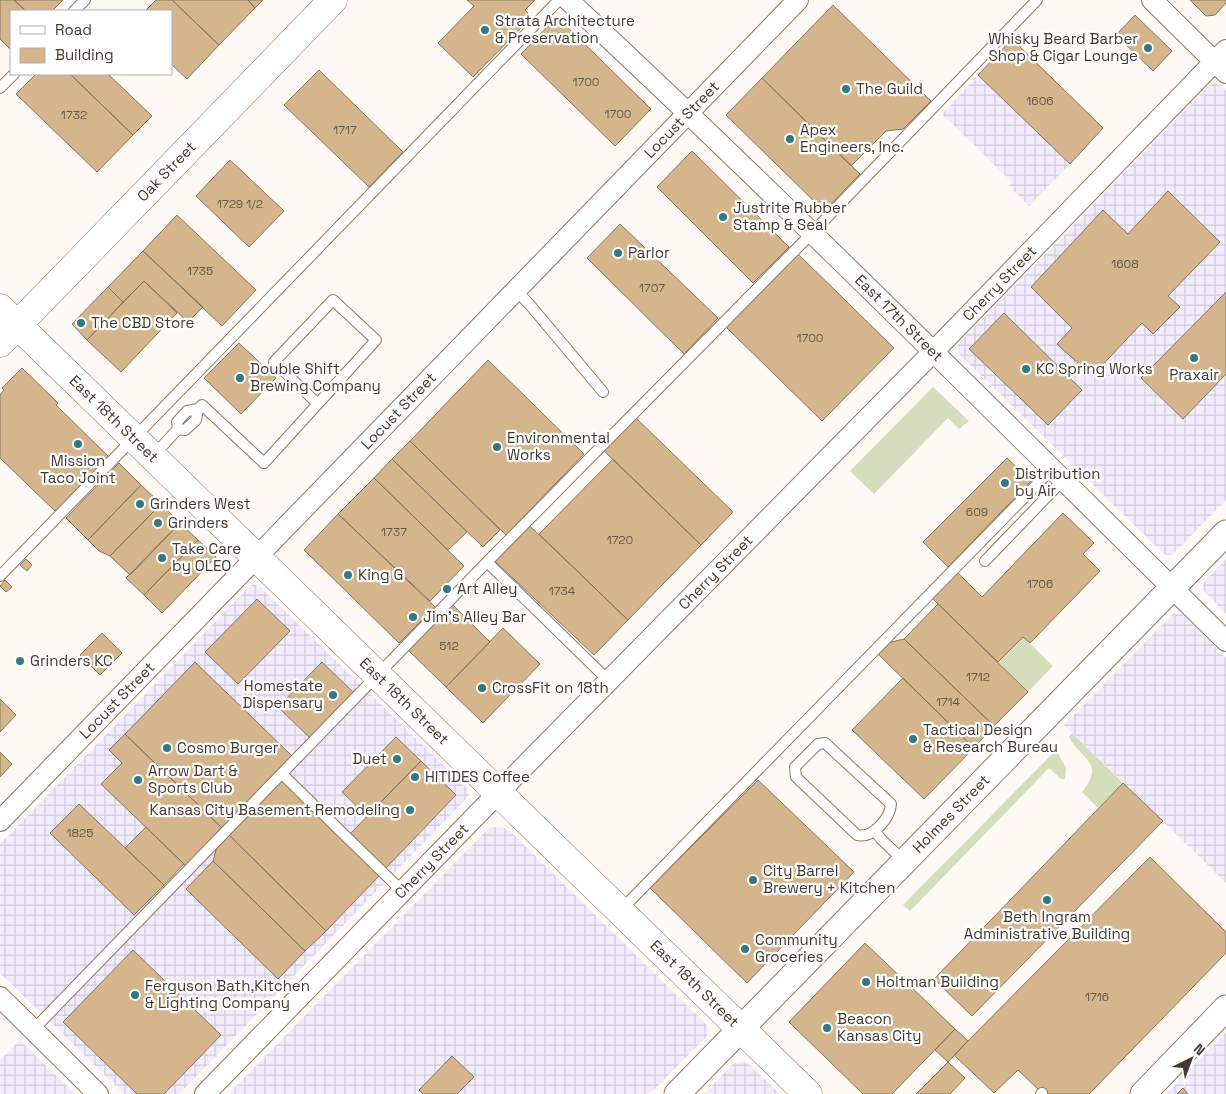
<svg xmlns="http://www.w3.org/2000/svg" width="1226" height="1094" font-family="'Space Grotesk',sans-serif">
	<style>
		.industrial { fill: url(#industrial-grid) }
		.grass { fill: #d5ddbc }
		.building { fill: #d5b68c; stroke: #87765f }
		.lines { fill: none; stroke-linecap: round; stroke-linejoin: round }
		.service-casing { stroke: #907966; stroke-width: 12 }
		.minor-casing { stroke: #907966; stroke-width: 22 }
		.tertiary-casing { stroke: #907966; stroke-width: 27 }
		.secondary-casing { stroke: #907966; stroke-width: 29 }
		.service { stroke: #fff; stroke-width: 10 }
		.minor { stroke: #fff; stroke-width: 20 }
		.tertiary { stroke: #fff; stroke-width: 25 }
		.secondary { stroke: #fff; stroke-width: 28 }
		.poi-dot { fill: #327983; stroke: #fff; stroke-width: 2 }
		.labels { text-anchor: middle; stroke-width: 4.5; stroke-linejoin: round; paint-order: stroke }
		.number-label { font-size: 12px; fill: #685847 }
		.poi-label { font-size: 15px; fill: #433930; stroke: #fff; text-anchor: start }
		.street-label { font-size: 15px; fill: #433930; stroke: #fff }
	</style>
	<defs>
		<pattern id="industrial-grid" width="8" height="8" patternUnits="userSpaceOnUse" patternTransform="scale(1.25)"><rect width="8" height="8" fill="#f3ecfe"/><path d="M0 4h8M4 0v8" fill="none" stroke="#d2cbda"/></pattern>
	</defs>
	<rect width="100%" height="100%" fill="#fef9f5"/>
	<path class="industrial" d="M978,75l92,89 -41,42 -20,-20 3,-4 -70,-68z
		M1214,83h4l8,8v409l-50,51 -5,4h-4l-3,-1 -204,-199 -3,-8 1,-3 252,-259z
		M1226,559v55l-24,-25 2,-7z
		M254,584l7,4 206,200 2,8 -290,298h-55l-124,-121v-129l250,-258z
		M1176,613l6,1 44,44v225l-162,-158 108,-110z
		M494,827l10,1 6,3 196,193 3,6 -2,6 -57,58h-422l260,-265z
		M1226,1032v62h-60z
		M20,1040l55,54h-75v-34z
		M742,1061l9,5 29,28h-76l29,-30z"/>
	<path class="grass" d="M933,387l36,34 -10,8 -11,-11 -74,76 -24,-23z
		M1023,637l30,29 -25,26 -30,-30z
		M1072,733l51,50 -25,25 -16,-16c24,-30 -1,-32 -13,-55z
		M1056,750l10,18 -1,11h-4l-12,-11 -139,143 -7,-6z"/>
	<path class="building" d="M0,0h14l12,11h-15v39l-11,-11z
		M14,0h49l-11,11h-26z
		M156,0h16l47,45 -32,34 -16,-15v-53h-26z
		M172,0h76l7,8 -36,37z
		M248,0h15l-8,8z
		M467,0h68l-10,10 7,7 -59,60 -35,-34 36,-37z
		M1190,0h36v3l-11,12 -9,1z
		M833,5l98,96 -28,28 -17,2 -35,35 -89,-88z
		M1135,15l37,36 -19,20 -37,-36z
		M557,17l94,92 -36,37 -94,-92z
		M1012,39l91,89 -33,36 -92,-89z
		M319,70l84,82 -34,35 -85,-82z
		M36,74h34l63,61 -36,37 -81,-78z
		M70,74h38l44,42 -19,19z
		M762,78l98,96 -36,37 -98,-96z
		M692,151l97,96 -36,36 -96,-96z
		M230,160l54,51 -35,36 -53,-51z
		M1168,191l52,51 -52,54 12,11 -27,27 -11,-11 -50,53 -35,-32 15,-16 -41,-41 72,-77 25,24z
		M177,215l79,75 -34,36 -79,-75z
		M620,224l98,94 -34,36 -97,-96z
		M143,251l60,56 -15,15 -44,-41 -21,21 -15,-15z
		M798,254l96,94 -72,73 -96,-94z
		M144,281l33,32 -56,59 -34,-32z
		M108,287l15,15 -36,38 -15,-16z
		M1226,292v82l-43,45 -42,-41z
		M1004,313l78,77 -34,35 -79,-76z
		M239,343l37,35 -35,36 -37,-36z
		M488,360l96,94 -78,81 -96,-94z
		M22,368l36,35 -2,2 53,52 -53,55 -56,-54v-63l4,-5 -2,-2z
		M636,418l97,94 -32,33 -97,-94z
		M410,441l90,89 -17,17 -91,-88z
		M1007,458l24,23 -83,86 -25,-25z
		M392,459l75,73 -19,18 -74,-72z
		M613,459l88,86 -73,75 -89,-86z
		M119,463l22,22 -53,55 -22,-22z
		M374,478l90,88 -34,35 -92,-87z
		M141,485l20,19 -51,52 -11,-5 -11,-11z
		M161,504l19,19 -50,52 -20,-19z
		M1063,513l31,30 -11,11 17,17 -70,72 -7,-6 -25,25 -66,-64 25,-26 25,25z
		M338,514l97,93 -36,36 -95,-93z
		M180,523l18,17 -54,55 -18,-17z
		M530,526l98,94 -34,35 -99,-94z
		M198,540l18,17 -54,56 -18,-18z
		M26,559l6,6 -5,6 -7,-6z
		M5,580l7,7 -6,5 -6,-6z
		M257,599l33,32 -52,53 -33,-32z
		M938,604l90,88 -34,34 -90,-87z
		M453,605l37,37 -44,45 -38,-37z
		M503,628l37,36 -57,59 -37,-36z
		M102,633l20,20 -22,22 -20,-20z
		M904,639l90,87 -20,22 -96,-94 9,-11z
		M195,662l97,94 -70,72 -97,-94z
		M322,662l32,31 -44,45 -32,-31z
		M903,678l71,70 -50,51 -72,-69z
		M0,699l16,16 -16,17z
		M125,734l97,94 -36,38 -85,-82 21,-21 -13,-13z
		M396,737l25,24 -54,55 -25,-24z
		M0,752l12,12 -12,13z
		M421,761l35,34 -71,74 -36,-34z
		M283,780l97,95 -54,56 -97,-96z
		M758,780l96,92 -107,111 -97,-95z
		M1123,783l40,38 -191,195 -38,-37z
		M79,804l85,81 -30,30 -84,-82z
		M146,827l38,37 -20,21 -39,-37z
		M229,835l97,96 -21,20 -92,-90 4,-14z
		M1150,857l76,75v21l-137,141h-46l-25,-24 -24,23 -40,-38z
		M213,861l92,90 -27,28 -92,-90z
		M865,943l90,86 -63,65h-29l-74,-72z
		M133,950l88,85 -57,59h-27l-74,-72z
		M955,1029l13,12 -20,21 -13,-12z
		M452,1056l22,21 -17,17h-34l-4,-4z
		M948,1062l17,16 -15,16h-34z
		M1183,1088l5,6h-11z"/>
	<g class="lines">
		<defs>
			<path id="service" d="M74,11l11,-11
				M0,88l14,-14
				M516,290l14,15 73,87
				M198,409l4,-4 62,58 112,-123 -43,-40 -59,62 44,42
				M198,409l-2,11 -11,10 -7,-1 -1,-7 10,-11z
				M153,456l25,-27
				M985,561l78,-81
				M487,562l122,119
				M0,576l559,-576
				M825,743l66,61c-1,14 -18,35 -34,31l-61,-58 -1,-10 23,-23z
				M282,774l120,117
				M875,831l6,8 23,22
				M621,910l431,-441
				M33,1030l454,-468 325,-329 225,-233
				M1041,1094l1,-1"/>
			<g id="minor">
				<path id="s1" d="M568,0c224,209 440,426 658,641"/>
				<path d="M1152,0l74,73"/>
				<path id="s2" d="M0,821l798,-821"/>
				<path d="M0,997l98,97"/>
				<path id="s3" d="M205,1094l293,-301 435,-441 293,-302"/>
			</g>
			<g id="tertiary">
				<path id="s4" d="M677,1094l549,-561"/>
				<path d="M1143,1094l83,-86"/>
			</g>
			<g id="secondary">
				<path id="s5" d="M0,308l808,786"/>
				<path id="s6" d="M0,343l333,-343"/>
			</g>
		</defs>
		<use href="#service" class="service-casing"/>
		<use href="#minor" class="minor-casing"/>
		<use href="#tertiary" class="tertiary-casing"/>
		<use href="#secondary" class="secondary-casing"/>
		<use href="#service" class="service"/>
		<use href="#minor" class="minor"/>
		<use href="#tertiary" class="tertiary"/>
		<use href="#secondary" class="secondary"/>
	</g>
	<g class="poi-dot">
		<circle cx="485" cy="30" r="5"/>
		<circle cx="1148" cy="48" r="5"/>
		<circle cx="846" cy="89" r="5"/>
		<circle cx="790" cy="139" r="5"/>
		<circle cx="723" cy="217" r="5"/>
		<circle cx="618" cy="253" r="5"/>
		<circle cx="81" cy="323" r="5"/>
		<circle cx="1194" cy="358" r="5"/>
		<circle cx="1026" cy="369" r="5"/>
		<circle cx="240" cy="378" r="5"/>
		<circle cx="78" cy="444" r="5"/>
		<circle cx="497" cy="447" r="5"/>
		<circle cx="1005" cy="483" r="5"/>
		<circle cx="140" cy="504" r="5"/>
		<circle cx="158" cy="523" r="5"/>
		<circle cx="162" cy="558" r="5"/>
		<circle cx="348" cy="575" r="5"/>
		<circle cx="447" cy="589" r="5"/>
		<circle cx="413" cy="617" r="5"/>
		<circle cx="20" cy="661" r="5"/>
		<circle cx="482" cy="688" r="5"/>
		<circle cx="333" cy="695" r="5"/>
		<circle cx="913" cy="739" r="5"/>
		<circle cx="167" cy="748" r="5"/>
		<circle cx="397" cy="759" r="5"/>
		<circle cx="415" cy="777" r="5"/>
		<circle cx="138" cy="780" r="5"/>
		<circle cx="410" cy="810" r="5"/>
		<circle cx="753" cy="880" r="5"/>
		<circle cx="1047" cy="900" r="5"/>
		<circle cx="745" cy="949" r="5"/>
		<circle cx="866" cy="982" r="5"/>
		<circle cx="135" cy="995" r="5"/>
		<circle cx="827" cy="1028" r="5"/>
	</g>
	<g class="labels">
		<g class="number-label">
			<text x="586" y="86">1700</text>
			<text x="1040" y="105">1606</text>
			<text x="618" y="118">1700</text>
			<text x="74" y="119">1732</text>
			<text x="345" y="134">1717</text>
			<text x="240" y="208">1729 1/2</text>
			<text x="1125" y="268">1608</text>
			<text x="200" y="275">1735</text>
			<text x="652" y="292">1707</text>
			<text x="810" y="342">1700</text>
			<text x="977" y="516">609</text>
			<text x="394" y="536">1737</text>
			<text x="620" y="544">1720</text>
			<text x="1040" y="588">1706</text>
			<text x="562" y="595">1734</text>
			<text x="449" y="650">512</text>
			<text x="978" y="681">1712</text>
			<text x="948" y="706">1714</text>
			<text x="80" y="837">1825</text>
			<text x="1097" y="1001">1716</text>
		</g>
		<g class="poi-label">
			<text x="495" y="26">Strata Architecture<tspan x="495" dy="17">&amp; Preservation</tspan></text>
			<text x="1138" y="44" text-anchor="end">Whisky Beard Barber<tspan x="1138" dy="17">Shop &amp; Cigar Lounge</tspan></text>
			<text x="856" y="94">The Guild</text>
			<text x="800" y="135">Apex<tspan x="800" dy="17">Engineers, Inc.</tspan></text>
			<text x="733" y="213">Justrite Rubber<tspan x="733" dy="17">Stamp &amp; Seal</tspan></text>
			<text x="628" y="258">Parlor</text>
			<text x="91" y="328">The CBD Store</text>
			<text x="250" y="374">Double Shift<tspan x="250" dy="17">Brewing Company</tspan></text>
			<text x="1036" y="374">KC Spring Works</text>
			<text x="1194" y="380" text-anchor="middle">Praxair</text>
			<text x="507" y="443">Environmental<tspan x="507" dy="17">Works</tspan></text>
			<text x="78" y="466" text-anchor="middle">Mission<tspan x="78" dy="17">Taco Joint</tspan></text>
			<text x="1015" y="479">Distribution<tspan x="1015" dy="17">by Air</tspan></text>
			<text x="150" y="509">Grinders West</text>
			<text x="168" y="528">Grinders</text>
			<text x="172" y="554">Take Care<tspan x="172" dy="17">by OLEO</tspan></text>
			<text x="358" y="580">King G</text>
			<text x="457" y="594">Art Alley</text>
			<text x="423" y="622">Jim's Alley Bar</text>
			<text x="30" y="666">Grinders KC</text>
			<text x="323" y="691" text-anchor="end">Homestate<tspan x="323" dy="17">Dispensary</tspan></text>
			<text x="492" y="693">CrossFit on 18th</text>
			<text x="923" y="735">Tactical Design<tspan x="923" dy="17">&amp; Research Bureau</tspan></text>
			<text x="177" y="753">Cosmo Burger</text>
			<text x="387" y="764" text-anchor="end">Duet</text>
			<text x="148" y="776">Arrow Dart &amp;<tspan x="148" dy="17">Sports Club</tspan></text>
			<text x="425" y="782">HITIDES Coffee</text>
			<text x="400" y="815" text-anchor="end">Kansas City Basement Remodeling</text>
			<text x="763" y="876">City Barrel<tspan x="763" dy="17">Brewery + Kitchen</tspan></text>
			<text x="1047" y="922" text-anchor="middle">Beth Ingram<tspan x="1047" dy="17">Administrative Building</tspan></text>
			<text x="755" y="945">Community<tspan x="755" dy="17">Groceries</tspan></text>
			<text x="876" y="987">Holtman Building</text>
			<text x="145" y="991">Ferguson Bath,Kitchen<tspan x="145" dy="17">&amp; Lighting Company</tspan></text>
			<text x="837" y="1024">Beacon<tspan x="837" dy="17">Kansas City</tspan></text>
		</g>
		<g class="street-label">
			<text dy="5" stroke="none"><textPath href="#s2" startOffset="978">Locust Street</textPath></text>
			<text dy="5" stroke="none"><textPath href="#s6" startOffset="239">Oak Street</textPath></text>
			<text dy="5" stroke="none"><textPath href="#s3" startOffset="1135">Cherry Street</textPath></text>
			<text dy="5" stroke="none"><textPath href="#s1" startOffset="459">East 17th Street</textPath></text>
			<text dy="5" stroke="none"><textPath href="#s2" startOffset="572">Locust Street</textPath></text>
			<text dy="5" stroke="none"><textPath href="#s5" startOffset="159">East 18th Street</textPath></text>
			<text dy="5" stroke="none"><textPath href="#s3" startOffset="730">Cherry Street</textPath></text>
			<text dy="5" stroke="none"><textPath href="#s2" startOffset="168">Locust Street</textPath></text>
			<text dy="5" stroke="none"><textPath href="#s5" startOffset="564">East 18th Street</textPath></text>
			<text dy="5" stroke="none"><textPath href="#s4" startOffset="392">Holmes Street</textPath></text>
			<text dy="5" stroke="none"><textPath href="#s3" startOffset="325">Cherry Street</textPath></text>
			<text dy="5" stroke="none"><textPath href="#s5" startOffset="969">East 18th Street</textPath></text>
		</g>
	</g>
	<rect x="10" y="10" width="162" height="65" fill="#ffffff" stroke="#b4b0ac"/>
	<rect x="20" y="26" width="25" height="8" fill="#ffffff" stroke="#b4b0ac"/>
	<text x="55" y="35" font-size="15" fill="#433930">Road</text>
	<rect x="20" y="48" width="25" height="15" fill="#d5b68c" stroke="#b4b0ac"/>
	<text x="55" y="60" font-size="15" fill="#433930">Building</text>
	<g transform="translate(1191 1059) rotate(42)" stroke="#ffffff" stroke-width="4" paint-order="stroke">
	<path d="M0-4L9 19L0 12L-9 19Z" fill="#433930"/>
	<text y="-8" font-size="14" font-weight="bold" text-anchor="middle" fill="#433930">N</text>
	</g>
</svg>
